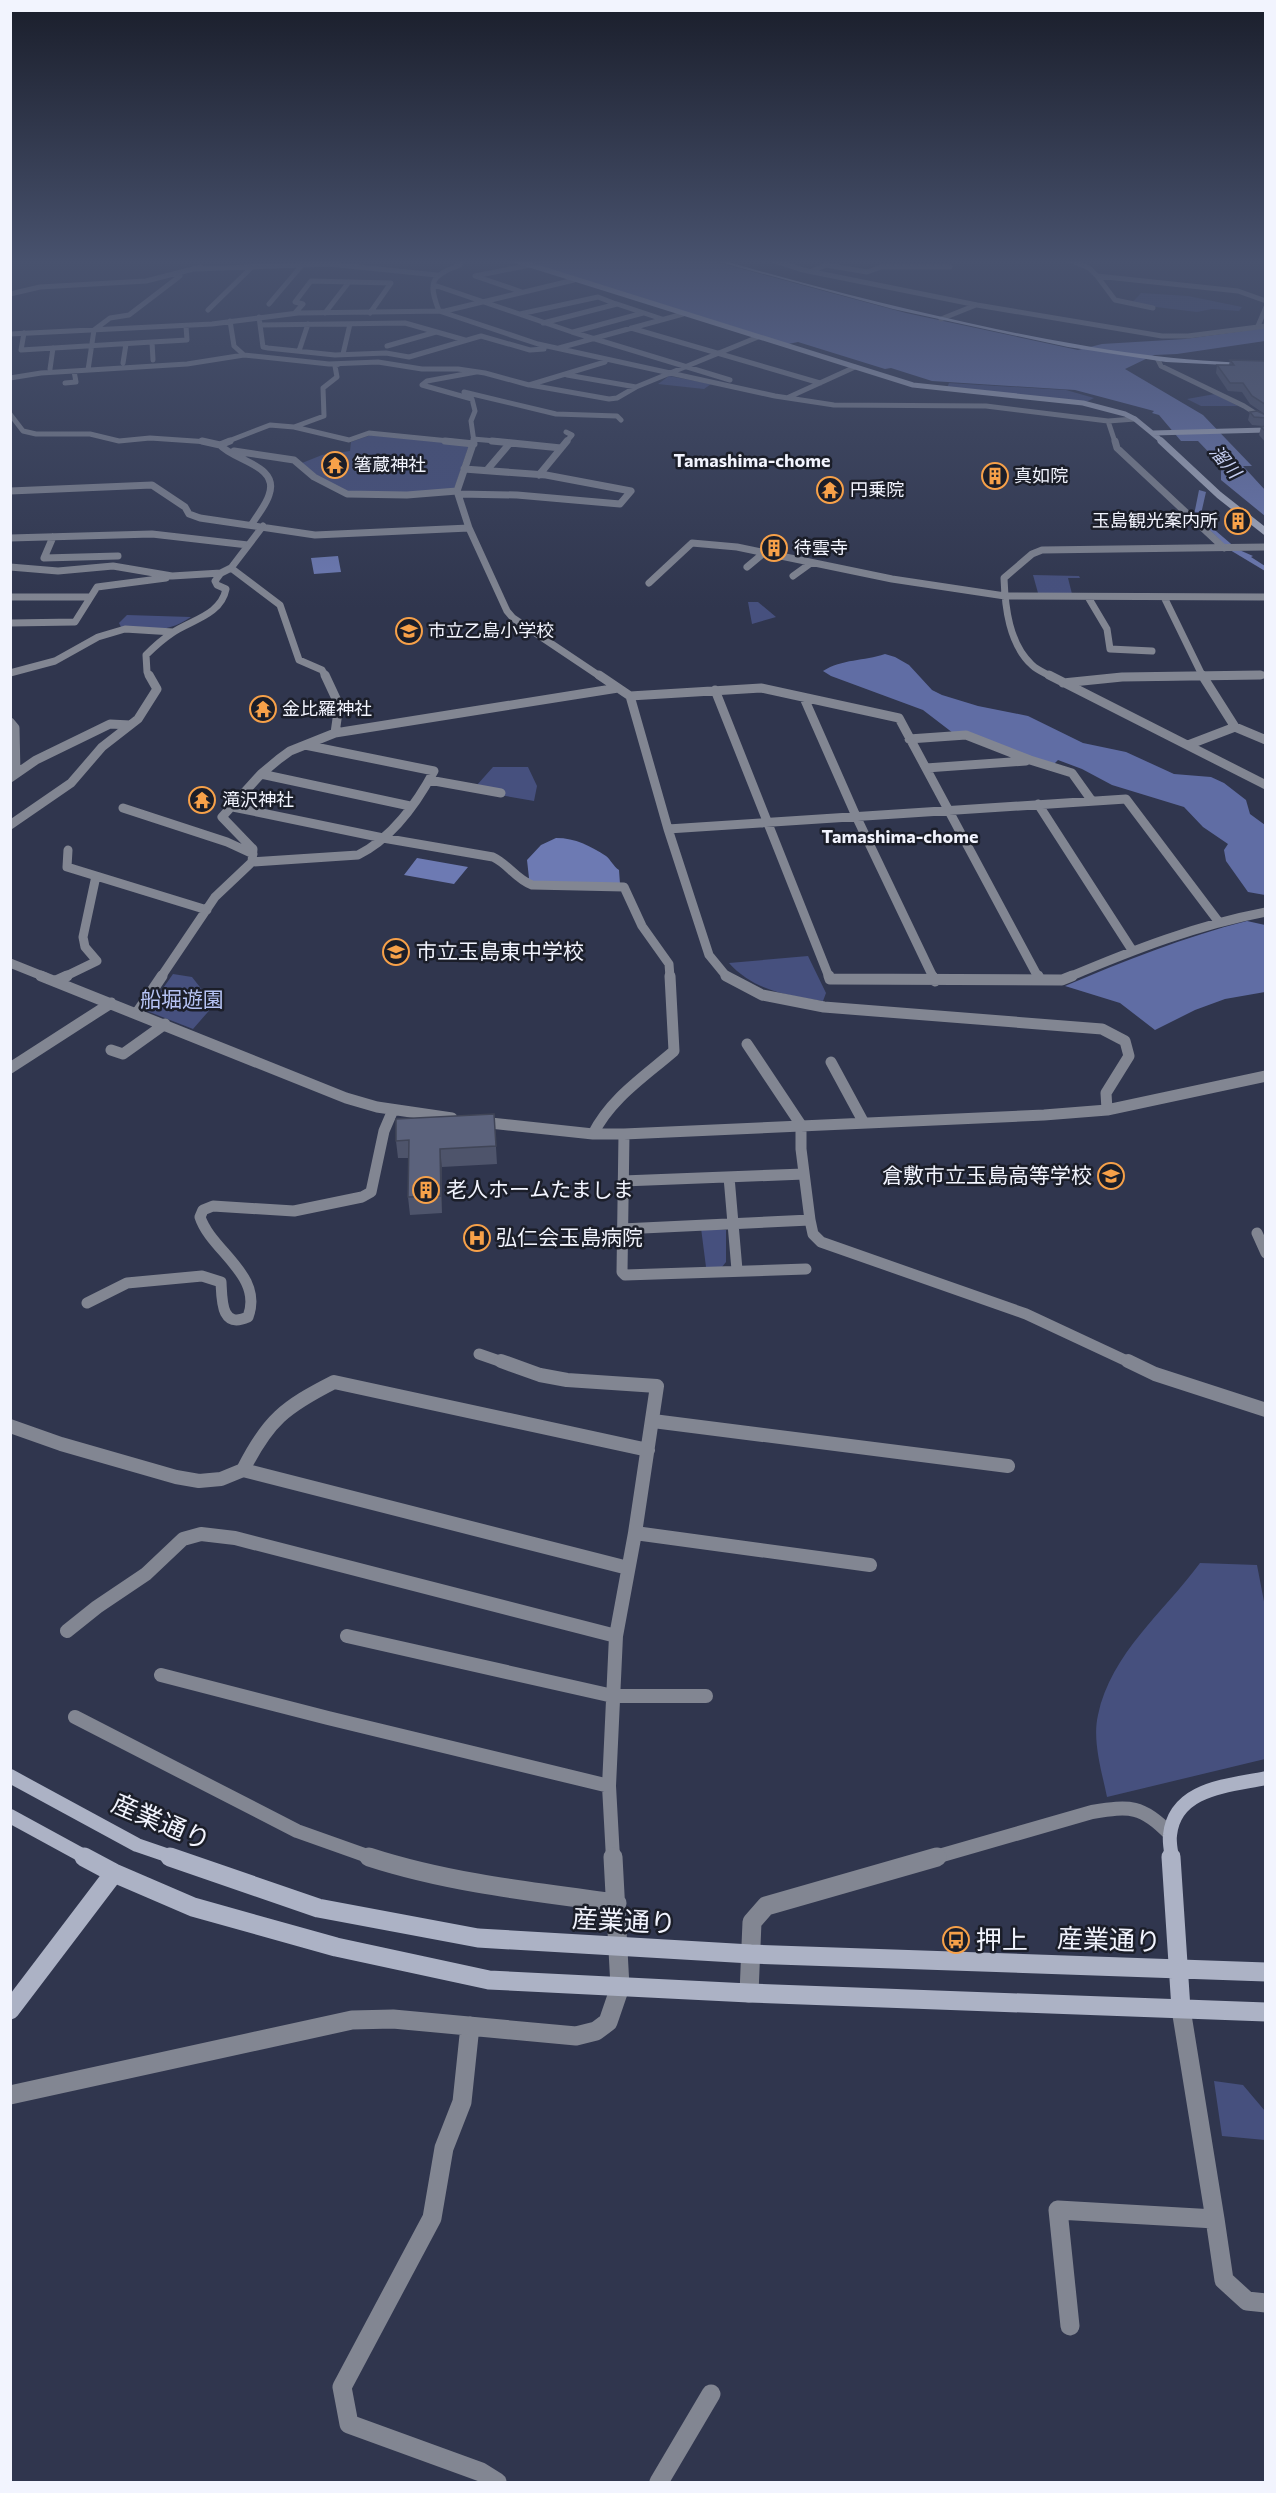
<svg xmlns="http://www.w3.org/2000/svg" width="1276" height="2493" font-family="Commissioner,'Noto Sans JP',sans-serif">
	<style>
		.green { fill: #46507e }
		.forest { fill: #606da4 }
		.water { fill: #6d7ab3 }
		.lines { fill: none; stroke-linecap: round; stroke-linejoin: round }
		.street-far5 { stroke: #828692; stroke-width: 5 }
		.street-far4 { stroke: #828692; stroke-width: 7 }
		.street-far3 { stroke: #828692; stroke-width: 9 }
		.street-far2 { stroke: #828692; stroke-width: 11 }
		.street-far1 { stroke: #828692; stroke-width: 14 }
		.street { stroke: #828692; stroke-width: 19 }
		.secondary-far3 { stroke: #acb2c5; stroke-width: 5 }
		.secondary-far2 { stroke: #acb2c5; stroke-width: 7 }
		.secondary-far1 { stroke: #acb2c5; stroke-width: 14 }
		.secondary { stroke: #acb2c5; stroke-width: 19 }
		.primary { fill: #ccd4ed; fill-rule: evenodd }
		.wall { fill: #4e546b }
		.shaded-wall { fill: #404557 }
		.building { fill: #5b627c; stroke: #404557; stroke-width: 1.5 }
		.labels { text-anchor: middle; stroke-width: 5; stroke-linejoin: round; paint-order: stroke }
		.far-neighbourhood-label { font-size: 18px; font-weight: bold; fill: #f2f4fe; stroke: #1b1e29 }
		.far-water-label { font-size: 18px; font-style: italic; fill: #c6cff1; stroke: #1b1e29 }
		.far-poi-label { font-size: 18px; fill: #f2f4fe; stroke: #1b1e29; text-anchor: start }
		.poi-label { font-size: 21px; fill: #f2f4fe; stroke: #1b1e29; text-anchor: start }
		.park-label { font-size: 21px; fill: #b6c3f4; stroke: #1b1e29 }
		.near-street-label { font-size: 26px; fill: #f2f4fe; stroke: #1b1e29 }
		.near-poi-label { font-size: 26px; fill: #f2f4fe; stroke: #1b1e29; text-anchor: start }
	</style>
	<rect width="100%" height="100%" fill="#30364e"/>
	<path class="green" d="M1141,293l47,3 54,11 -3,4 -27,-2 -15,3 -66,-8z
		M669,376l42,8 -7,5 -46,-5z
		M949,383l117,7 28,8 -8,4 -139,-14z
		M1215,394l23,12h-37l-14,-7z
		M371,435l98,10 -15,45 -37,4 -71,-3 -36,-19 -8,-9 20,-8 28,-4 1,-9z
		M1033,575l46,1 1,2h-12l4,16 -34,-1z
		M748,602h10l18,15 -24,7z
		M127,615l64,2c-25,17 -41,12 -70,10l-2,-4z
		M493,767h35l9,19 -3,15 -34,-6 -23,-10z
		M808,956l18,37 -3,8c-35,-6 -69,-10 -94,-38z
		M173,974l19,3 22,28 -21,24 -46,-18z
		M701,1228l25,2v32l-4,5h-16z
		M1200,1563l57,2 9,47 -1,147 -158,38c-5,-25 -15,-56 -9,-82 13,-62 66,-103 102,-152z
		M1214,2081l29,4 22,26v29l-43,-4z"/>
	<path class="forest" d="M885,654l10,3 14,8 23,25 10,5 36,11 50,10 55,27 43,9 48,22 37,3 13,6 22,17 4,14 15,11v70l-17,-3 -22,-31 -2,-11 4,-6 -25,-17 -19,-20 -72,-22 -30,-16 -24,-9 -5,5 -100,-32 -30,-23 -92,-34 -8,-5c19,-12 41,-10 62,-17z
		M1247,921l18,4v67l-40,7 -30,11 -40,20 -35,-27 -55,-17c59,-25 119,-49 182,-65z"/>
	<path class="water" d="M516,259h189l201,54 172,37 24,-6 83,-5 80,-11v13l-88,13 -23,1 -29,14 78,46 49,51h-9l22,24v26l-44,-36v-15l-23,-24h-17l-22,-26 -7,-2 2,-2 -79,-21 -143,-9 -41,-13 -6,1 -87,-27 -10,2z
		M1199,490l7,2 -5,22 1,5 35,30 16,7 -2,1 14,9v5l-35,-21 -36,-35z
		M338,556l3,16 -27,2 -3,-16z
		M556,838c20,0 34,8 50,18 5,4 7,10 13,14l1,14 -95,-3 4,-3 -2,-18 14,-15z
		M417,858l51,9 -14,17 -50,-9z"/>
	<g class="lines">
		<path class="street-far5" d="M462,259l-2,6c-28,11 -33,15 -21,46l99,33 237,52 59,9 152,1 122,15 7,21
			M769,259l34,11 174,35 185,31h26l78,-10
			M1067,259l22,9 8,8 141,15 28,10
			M196,269l133,-5 108,11
			M812,271l14,-6 41,7 14,-5h69
			M1097,276l18,24 38,8
			M434,285l138,47 158,48
			M522,292l-47,-16 55,-11
			M10,294l30,-7 106,-6 55,-14
			M269,304l34,-40
			M208,310l45,-44
			M295,313l8,-9 -8,-2 16,-21 80,2 -21,30
			M325,313l24,-31
			M520,314l78,-17 18,7
			M259,317l4,30 5,1 67,7 51,-2 23,4 72,-21 49,14 14,-1
			M941,319l35,-14
			M230,321l4,25 10,9
			M543,323l74,-19 45,15
			M260,325l145,-2 60,17
			M1258,326l8,-19
			M631,328l189,55
			M573,332l70,-19
			M24,333l-3,17 131,-8
			M10,334l202,-10 86,-11 147,-2 129,-31
			M387,346l49,-14
			M559,348l124,-34
			M299,351l9,-27
			M343,354l7,-30
			M153,360l-1,-18 35,-2 -1,-14
			M1158,360l3,6 83,40 22,14
			M123,363l3,-19
			M50,369l3,-21
			M88,370l6,-40 16,-12 19,-3 51,-39
			M567,375l69,12
			M10,378l31,-5 146,-9 57,-9 85,9 49,-2 44,7h36l27,4 44,12 76,-23
			M65,383l11,-1 -2,-11
			M530,385l79,14 8,-1 19,-11 122,-50
			M464,392l92,22 61,2 4,4
			M789,397l66,-30
			M10,414l13,17 13,3h54l29,7 31,-3 59,4
			M1108,421l27,-2
			M294,427l55,13 20,-7 90,9
			M473,439l34,3
			M226,442l44,-17 24,2 30,-11 -1,-28 14,-11 -2,-11 4,-2
			M474,442l-3,-21 4,-10 -3,-12 -50,-14 5,-4 49,-9
			M566,442l6,-7 -6,-3"/>
		<path class="street-far4" d="M202,441l18,4
			M230,441l-10,4c14,16 60,20 49,50 -3,10 -11,19 -17,29
			M445,441l29,3
			M474,441l-17,50 12,37 38,83 6,7 88,59
			M492,441l69,7
			M1115,441l2,7 107,100
			M234,451l60,9 20,17 33,17 60,1 50,-4
			M487,470l23,-27
			M539,475l28,-34
			M10,491l142,-6 33,22 4,7 11,4 115,17 154,-7
			M458,494l59,1 103,9 11,-13 -85,-16 -82,-6
			M53,537l-9,21 74,-2
			M10,538l142,-4 96,11
			M10,567l48,4 55,-5 59,10 49,-3 10,-5 32,-42
			M747,567l18,-15
			M231,568l49,37 19,55 23,10 4,7
			M793,576l18,-13
			M649,583l43,-40 45,4 155,32 113,17 261,1
			M10,597h80
			M1088,597l19,32 3,20 42,2
			M1164,597l39,80
			M10,623l65,-1 22,-35 69,-9
			M10,673l45,-12 43,-24 27,-8 48,3
			M150,677l-3,-5 -1,-17c8,-8 17,-16 26,-22 19,-13 49,-18 54,-44l-9,-4 -2,-4 6,-8
			M1052,677c-7,-4 -15,-7 -20,-12 -23,-21 -27,-58 -28,-87l28,-24 10,-4 224,-3
			M1152,677l114,-2"/>
		<path class="street-far3" d="M325,675l14,30 -4,28
			M599,675l31,21 131,-8 138,30 139,259
			M1049,675l217,110
			M1202,675l33,52 31,13
			M1063,683l59,-6 138,-2
			M715,690l114,287
			M630,696l38,133 41,126 18,22
			M804,698l52,118 77,161
			M10,722l5,6 1,46
			M909,739l57,-4 64,25 42,13 20,28
			M1188,745l47,-18
			M926,768l100,-7
			M261,774l149,32
			M10,778l26,-18 74,-36 20,1
			M429,780l72,13
			M1038,804l94,146
			M233,807l150,31 110,19c15,7 23,22 39,28l92,2 18,39 27,38 1,13
			M123,808l104,34 26,12
			M10,825l61,-42 31,-36 36,-28 19,-30 -8,-14
			M668,829l458,-30 92,122
			M68,850l-1,17 140,43
			M252,862l106,-7c33,-16 59,-52 76,-84l-129,-26
			M10,963l35,14
			M64,977l33,-16 -12,-14 -2,-10 13,-61
			M161,977l54,-80 37,-35 1,-13 -31,-32 39,-43 18,-15 11,-8 45,-18 283,-45
			M1069,977c64,-27 128,-52 197,-65"/>
		<path class="street-far2" d="M41,976l305,122 31,9 75,11
			M726,976l36,19 62,12 278,22 23,12 4,15 -23,37 1,17
			M829,976l1,3 232,1 10,-4
			M932,976l3,5
			M1038,976l2,4
			M56,981l11,-5
			M137,1013l25,-37
			M747,1044l54,81v24l9,71 3,14 8,8 205,72 105,49
			M111,1050l12,4 42,-30
			M831,1062l33,61
			M10,1068l101,-65
			M481,1122l112,12h31l420,-19 63,-5 159,-34
			M593,1134c18,-36 51,-57 81,-83l-4,-75
			M624,1134l-2,138 3,3 181,-6
			M729,1177l8,93
			M623,1181l181,-7
			M622,1229l188,-9
			M1257,1233l9,20
			M87,1303l40,-20 75,-7 19,6c1,19 0,47 27,35 16,-42 -37,-66 -48,-100l3,-7 10,-4 81,5 68,-14 9,-5 13,-61 9,-21
			M479,1354l26,9"/>
		<path class="street-far1" d="M501,1361l39,14 27,5 90,6 -22,147 -19,103 -7,150 4,72
			M1128,1361l27,13 111,36
			M653,1421l355,45
			M10,1426l51,18 115,33 23,4 22,-2 22,-9 385,98
			M243,1470c25,-50 42,-63 91,-88l314,68
			M635,1533l235,32
			M67,1631l30,-24 49,-33 37,-35 18,-5 34,4 381,98
			M347,1636l266,60h93
			M161,1675l167,43 281,68
			M75,1717l222,114 76,27
			M932,1858l160,-46c38,-6 50,-7 78,22"/>
		<path class="street" d="M369,1857c80,26 165,35 248,46
			M749,1993l3,-71 14,-16 171,-49
			M470,2026l-8,76 -18,46 -12,70 -90,169 7,37 132,48 16,10
			M10,2095l342,-75 41,-1 183,17 20,-5 12,-9 12,-35 -7,-130
			M1215,2219l9,61 23,21 19,2
			M1070,2326l-12,-116 157,9 -34,-210
			M659,2482l52,-88"/>
		<path class="secondary-far3" d="M511,259l402,126 170,18 42,11 10,5 28,23
			M1153,433l113,-3"/>
		<path class="secondary-far2" d="M1161,441l58,54 47,37"/>
		<path class="secondary-far1" d="M10,1776l127,69 38,13
			M10,1816l77,42
			M1172,1858c-1,-7 -3,-16 -2,-23 5,-48 60,-49 96,-57"/>
		<path class="secondary" d="M84,1857l30,16 79,34 143,40 153,33 260,13 517,19
			M170,1857l148,51 160,30 273,16 515,18
			M1171,1857l10,152
			M10,2010l104,-137"/>
		<path class="primary" d="M708,259h10c92,27 184,50 278,70 89,18 178,34 270,34v4l-100,-5 -98,-15 -175,-38z"/>
	</g>
	<path class="wall" d="M1230,360l36,3v52l-16,-11 -8,-12 -14,-1 -12,-18 1,-8h12z
		M1250,412l16,3v28l-7,-8 2,-8 2,-1 -11,-1 -4,-5z
		M494,1114l3,50 -55,3v46l-32,2 -2,-18 1,-39h-11l-2,-17z"/>
	<path class="shaded-wall" d="M440,1149l2,18v46l-1,-17z"/>
	<path class="building" d="M1230,360l34,1 2,2v42l-14,-9 -9,-13h-13l-13,-18h17z
		M1257,411l9,4v3l-12,-1 -4,-5z
		M1266,426v6l-5,-5z
		M494,1114l2,32 -56,3 1,47 -33,1 1,-57 -13,1v-22z"/>
	<linearGradient id="sky" x2="0" y2="1"><stop stop-color="#1a1e2b"/><stop offset="0.43" stop-color="#48526e"/><stop offset="1" stop-color="#48526e" stop-opacity="0"/></linearGradient>
	<rect width="1276" height="608" fill="url(#sky)"/>
	<defs>
		<symbol id="temple-ring" viewBox="-11 -11 22 22"><circle r="9.5" fill="#1b1e29" stroke="#f7a149" stroke-width="1.5"/><path d="M0-6L5-2H3V0L6.5 2.5H4V6H1.5V3h-3V6H-4V2.5H-6.5L-3 0V-2H-5Z" fill="#f7a149"/></symbol>
		<symbol id="building-ring" viewBox="-11 -11 22 22"><circle r="9.5" fill="#1b1e29" stroke="#f7a149" stroke-width="1.5"/><path d="M-4-6H4V6H1V3H-1V6H-4ZM-2.5-4.3h1.7v1.8h-1.7ZM.8-4.3h1.7v1.8H.8ZM-2.5-1h1.7V.8h-1.7ZM.8-1h1.7V.8H.8Z" fill="#f7a149"/></symbol>
		<symbol id="school-ring" viewBox="-11 -11 22 22"><circle r="9.5" fill="#1b1e29" stroke="#f7a149" stroke-width="1.5"/><path d="M0-5L7-2L0 1L-7-2ZM-4 1L0 2.5L4 1V4Q0 6-4 4Z" fill="#f7a149"/></symbol>
		<symbol id="hospital-ring" viewBox="-11 -11 22 22"><circle r="9.5" fill="#1b1e29" stroke="#f7a149" stroke-width="1.5"/><path d="M-5-5h3v3.5h4V-5h3V5h-3V1.5h-4V5h-3Z" fill="#f7a149"/></symbol>
		<symbol id="bus-ring" viewBox="-11 -11 22 22"><circle r="9.5" fill="#1b1e29" stroke="#f7a149" stroke-width="1.5"/><path d="M-5-6H5V4H4V6H2V4H-2V6H-4V4H-5ZM-3.5-4V0h7V-4ZM-3.5 1.2v1.5H-2V1.2ZM2 1.2v1.5H3.5V1.2Z" fill="#f7a149"/></symbol>
	</defs>
	<g fill-rule="evenodd">
		<use href="#temple-ring" x="320" y="450" width="30" height="30"/>
		<use href="#building-ring" x="980" y="461" width="30" height="30"/>
		<use href="#temple-ring" x="815" y="475" width="30" height="30"/>
		<use href="#building-ring" x="1223" y="506" width="30" height="30"/>
		<use href="#building-ring" x="759" y="533" width="30" height="30"/>
		<use href="#school-ring" x="394" y="616" width="30" height="30"/>
		<use href="#temple-ring" x="248" y="694" width="30" height="30"/>
		<use href="#temple-ring" x="187" y="785" width="30" height="30"/>
		<use href="#school-ring" x="381" y="937" width="30" height="30"/>
		<use href="#school-ring" x="1096" y="1161" width="30" height="30"/>
		<use href="#building-ring" x="411" y="1175" width="30" height="30"/>
		<use href="#hospital-ring" x="462" y="1223" width="30" height="30"/>
		<use href="#bus-ring" x="941" y="1925" width="30" height="30"/>
	</g>
	<g class="labels">
		<g class="far-neighbourhood-label">
			<text x="752" y="467">Tamashima-chome</text>
			<text x="900" y="843">Tamashima-chome</text>
		</g>
		<g class="far-water-label">
			<text transform="translate(1225 462) rotate(50)" y="6">溜川</text>
		</g>
		<g class="far-poi-label">
			<text x="354" y="471">箸蔵神社</text>
			<text x="1014" y="482">真如院</text>
			<text x="850" y="496">円乗院</text>
			<text x="1218" y="527" text-anchor="end">玉島観光案内所</text>
			<text x="794" y="554">待雲寺</text>
			<text x="428" y="637">市立乙島小学校</text>
			<text x="282" y="715">金比羅神社</text>
			<text x="222" y="806">滝沢神社</text>
		</g>
		<g class="poi-label">
			<text x="416" y="959">市立玉島東中学校</text>
			<text x="1092" y="1183" text-anchor="end">倉敷市立玉島高等学校</text>
			<text x="446" y="1197">老人ホームたましま</text>
			<text x="496" y="1245">弘仁会玉島病院</text>
		</g>
		<g class="park-label">
			<text x="182" y="1007">船堀遊園</text>
		</g>
		<g class="near-street-label">
			<text transform="translate(161 1822) rotate(23)" y="9">産業通り</text>
			<text transform="translate(624 1921) rotate(3)" y="9">産業通り</text>
			<text transform="translate(1109 1940) rotate(2)" y="9">産業通り</text>
		</g>
		<g class="near-poi-label">
			<text x="976" y="1949">押上</text>
		</g>
	</g>
	<rect width="1276" height="2493" fill="none" stroke="#f2f4fe" stroke-width="24"/>
</svg>
